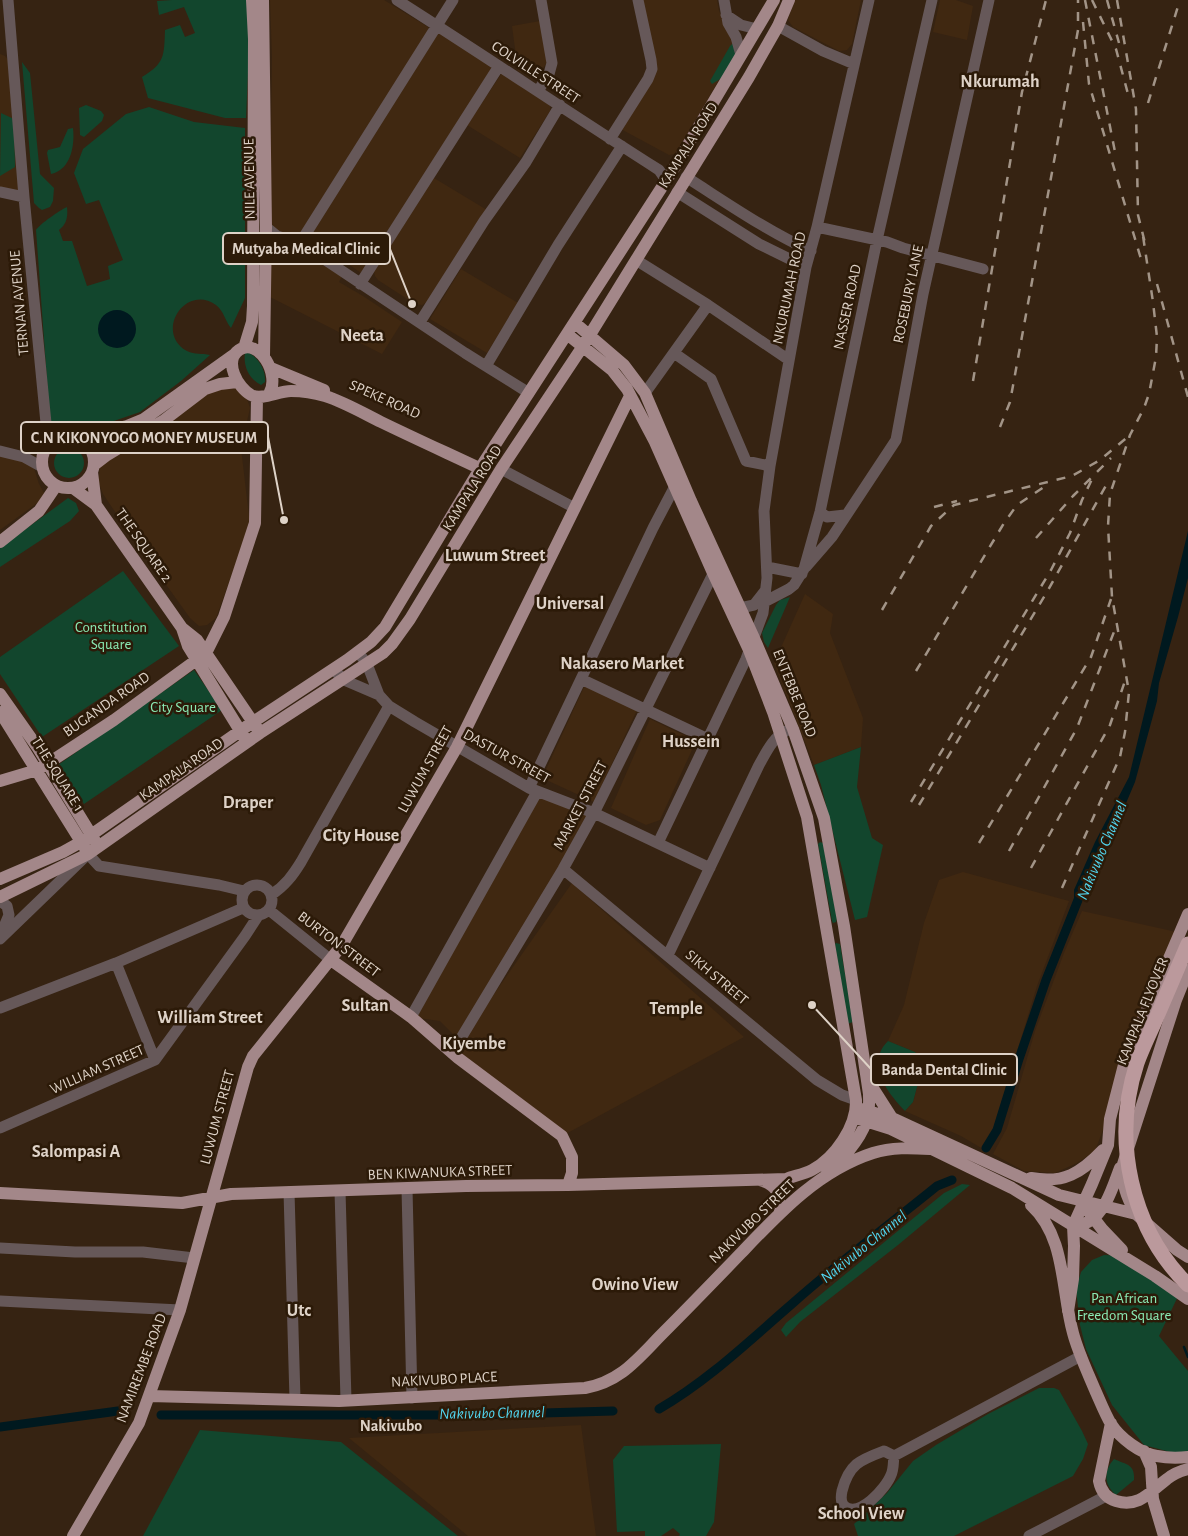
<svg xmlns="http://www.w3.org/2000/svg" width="1188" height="1536" font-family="'Alegreya Sans',sans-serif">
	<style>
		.built { fill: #402811 }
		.green { fill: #12462d }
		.water { fill: #00191f }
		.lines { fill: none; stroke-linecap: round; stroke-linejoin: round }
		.stream { stroke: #00191f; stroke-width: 2.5 }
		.canal { stroke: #00191f; stroke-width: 9 }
		.minor { stroke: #665859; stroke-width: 11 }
		.major { stroke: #a38789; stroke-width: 12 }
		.highway { stroke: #bb999c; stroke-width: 15 }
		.rail { stroke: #a29487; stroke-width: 2.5; stroke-dasharray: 9 9; stroke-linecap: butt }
		.labels { text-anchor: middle; stroke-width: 5; stroke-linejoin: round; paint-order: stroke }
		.street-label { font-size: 15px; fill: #ded2c7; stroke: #2c1a08 }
		.park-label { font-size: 15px; fill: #8aeab4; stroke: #2c1a08 }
		.water-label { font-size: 16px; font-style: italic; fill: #51d6f0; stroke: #2c1a08 }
		.neighbourhood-label { font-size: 16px; font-weight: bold; fill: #ded2c7; stroke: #2c1a08 }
		.quarter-label { font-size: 18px; font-weight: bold; fill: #ded2c7; stroke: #2c1a08 }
		.leader { fill: none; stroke: #ded2c7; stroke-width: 2 }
		.callout-dot { fill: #ded2c7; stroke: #2c1a08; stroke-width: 2 }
		.callout { fill: #2c1a08; stroke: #ded2c7; stroke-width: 2 }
		.callout-label { font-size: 16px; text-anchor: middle; font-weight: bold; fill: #ded2c7 }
	</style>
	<rect width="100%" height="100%" fill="#362312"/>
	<path class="built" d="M270,0h114l44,27v5l-128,201 -15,3 -15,-9 2,-170z
		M643,0h74l2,11 6,12 15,22 -65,109 -6,1 -50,-27 36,-54z
		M794,0h67l-9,44 -5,6 -8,1 -46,-24 -5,-7z
		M940,0h16l17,6 -6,34 -34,-8z
		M540,21l7,41 -4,6 -8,5h-10l-7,-2 -6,-45z
		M439,32l54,35 -132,206 -51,-36z
		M0,54l5,2 5,6 10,134 -20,-5z
		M502,73l45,28 3,5v5l-30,47 -53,-33z
		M434,178l53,32 -57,90 -8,5 -7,-1 -37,-24 -3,-4 -1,-5z
		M295,245l47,31 -3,6 24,14 39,26 -20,32 -112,-57 -1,-34 4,-8z
		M461,269l57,34 -31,50 -57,-34z
		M227,385l12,4 8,10 3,9 -9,40 9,77 -34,93 -9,7 -8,1 -9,-8 -58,-81 -29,-43 -5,-13 2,-15 109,-75z
		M0,453l32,9 7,22 5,9 -4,8 -40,29z
		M805,594l28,20 -3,19 33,85 -2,29 -47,18 -40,-102z
		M585,685l52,25 -43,92 -52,-24z
		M650,719l46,22 -36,79 -14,5 -35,-17z
		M535,796l58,19 -132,226 111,-158 172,154 -182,99 -110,-83 8,-12 -20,-20 -29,-4z
		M963,872l106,29 -32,85 -43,141 -11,22 -22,-13 -56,-25 8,-9 11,-41 -9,-9 -27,-11 16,-36 20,-82 15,-43z
		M1082,911l99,22 -43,104 -43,114 -18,12 -22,10 -31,-2 -31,-17 14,-26 28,-97 29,-78z
		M581,1425l15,111h-128l-119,-98z"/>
	<path class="green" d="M172,0h77l1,27 -4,91h-21l-77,-20 -6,-21c23,-14 22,-21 23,-47l15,-5 5,12 10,-4 -11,-26 -25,8 -2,-14z
		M733,43l7,2 -15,31 -13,8 -2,-3 20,-35z
		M22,62l8,11 10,101 14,14 -1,13 -3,6 -8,3 -3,-2 -5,-5z
		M86,105l15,6 3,4 -2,6 -18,16 -4,-2 -1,-27z
		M149,107l45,15 51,6v170l-14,30c-6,-7 -7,-17 -15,-23 -31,-22 -62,28 -29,46 8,4 15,2 23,4l-29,26 -41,31 -35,12 -43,5 -12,-8 -14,-191c4,-6 24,-20 31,-23 1,9 0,17 -8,23l4,11h9l15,45 23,-7 -2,-13 15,-6 -24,-60 -13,4 -12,-31 9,-24 43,-35z
		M1,113l13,6 1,48 -15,9z
		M73,128c2,17 -2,42 -22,46l-4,-21 1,-3 12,-3 8,-18z
		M248,352c10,6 18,17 17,30l-4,3c-12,-6 -18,-19 -16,-32z
		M158,419l-60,37 -3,-13 -3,-3z
		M54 463a15 15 0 1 1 30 0a15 15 0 1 1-30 0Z
		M68,498l8,5 3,8 -9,10 -70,46v-19z
		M123,571l56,75 -137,91 -42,-63v-17z
		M790,597l-22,51 -4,-6 -2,-9 14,-28 4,-5z
		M194,670l28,40 -138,94 -26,-39z
		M861,747l-4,40 15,51 11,7 -16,72 -12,3 -34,-135 -7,-20z
		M820,842l3,1 14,75 -1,4 -3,1 -1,-2 -14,-77z
		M836,943l4,1 13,78 -6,2 -12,-80z
		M888,1041l27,11 9,9 -11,41 -8,9c-18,-19 -40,-47 -17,-70z
		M962,1184l8,1 -72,60 -98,77 -14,15 -5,-7 5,-7 158,-130z
		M1104,1255l22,1 56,32 -23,48 29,35v81h-18l-26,-7 -32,-40 -26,-56 -6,-24 -4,-36 5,-17 11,-12z
		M1039,1388h15l5,2 23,41 6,13 -5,15 -10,17 -119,60h-96l-4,-12 33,-31 26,-32 23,-16 52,-31z
		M200,1430l141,12 117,94h-315z
		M721,1444l-7,78 -8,14h-27l1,-2 -7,-6 -12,8h-16v-5l-28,1 -4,-72 11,-14z
		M1114,1459c13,6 21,5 20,21l-18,15c-12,-10 -13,-24 -2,-36z"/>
	<path class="water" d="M98 329a19 19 0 1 1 38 0a19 19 0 1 1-38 0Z
		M1188,531v47l-10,39 -19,66 -2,18 -22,81 -48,113 -13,15v-20l21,-48 34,-65z"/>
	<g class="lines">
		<path class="stream" d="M1184,1347l4,10"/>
		<path class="canal" d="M986,1148l11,-18 22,-71 27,-79 32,-80
			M659,1409c50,-29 91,-69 134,-106 46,-41 96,-78 144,-117l15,-6
			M161,1415h312l140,-4
			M0,1427l118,-16"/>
		<path class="minor" d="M8,0l16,197 22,226v25
			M397,0c88,56 174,114 262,170l7,10
			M724,0l4,23 8,14 5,18
			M726,15l15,10 16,4
			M778,26l45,25 31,13
			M538,91l11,-17 3,-11 -11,-63
			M610,139l38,-60 4,-10 -1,-9 -13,-60
			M686,177c41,26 81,54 125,74
			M0,192l24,5
			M677,192l82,52 47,23
			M266,227l11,9 23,7 165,110 64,40
			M817,227l70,15 16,6 80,21
			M300,243l153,-243
			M266,257l7,-8 19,-8
			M636,260l72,45 81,55
			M360,284l139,-218
			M420,322l64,-101 42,-59 34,-57
			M674,353l37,26 35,82 24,5
			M486,366l72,-121 64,-99
			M645,393l63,-88
			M46,423l15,14
			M0,451l24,6 18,10
			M501,469l74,39
			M820,512l7,5 18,-2
			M767,567l35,7
			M806,567l26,-30 64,-97 27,-146 66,-294
			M766,601l23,-12 5,-4 10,-16 16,-57 57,-272 55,-240
			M740,608l14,-3 11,-14
			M358,652l9,12 12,31 10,11 26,16 114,66 65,25 116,55
			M337,673l7,7 35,15
			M581,679l127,60
			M529,788l124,-260 22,-42
			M658,843l88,-184 17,-46 4,-35 -3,-67 6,-45 36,-199 11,-40 52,-227
			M563,869l254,211 25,15 14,5
			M242 900a15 15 0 1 1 30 0a15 15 0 1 1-30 0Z
			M271,895c14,-9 22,-20 30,-33l88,-156
			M0,901l7,5 2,9 -9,21
			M269,910l62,50
			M0,939l88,-85 11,12 120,19 25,6
			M668,955l91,-190c7,-12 14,-28 27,-34
			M116,963l39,97
			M0,1008l116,-45 127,-55
			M411,1017l126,-225
			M452,1053l111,-184 31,-56 122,-245
			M0,1128l155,-68 90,-124 13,-20
			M407,1189l5,209
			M340,1191l6,209
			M289,1192l6,207
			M0,1248l75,4h68l51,6
			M0,1301l180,9
			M884,1451l10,5c-1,6 0,13 -3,19 -5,13 -32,44 -47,31 -4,-4 -3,-10 -2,-15 7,-27 18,-31 42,-40z
			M894,1456l187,-100
			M1029,1536l77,-40"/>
		<path class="major" d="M263,0l3,227 -2,130
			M575,323l49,42 21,28 46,108 63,137 39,91 31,89 20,108 25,168c0,9 1,20 -3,28 -7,20 -25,38 -40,53
			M244,348l8,-26 1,-16 1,-267 -2,-39
			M271,368l53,22
			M269,394c12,-19 -10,-57 -30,-44 -16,11 -1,38 12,45 11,6 27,-4 40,-4 12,0 24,2 34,5 19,6 38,17 56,26 33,16 66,31 100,47
			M42 462a26 26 0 1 1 52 0a26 26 0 1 1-52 0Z
			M76,437l51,-11 17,-7 91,-65
			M94,465l13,-10 56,-34 42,-32 15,-5 17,-2
			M92,472l4,33
			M73,488l23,17 86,123 15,12 60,88
			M0,542l39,-31 17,-25
			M182,628l6,18 56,91
			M0,694l38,54 57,93
			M0,712l85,136
			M0,781l37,-11 10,-6 67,-44 92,-67 18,-36 31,-94 2,-126
			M0,879l63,-27 18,-10 172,-120 94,-62 24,-18 14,-15 99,-165 189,-292 101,-170
			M0,897l88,-43 172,-121 123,-80 9,-9 18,-25 91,-150 82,-123 53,-86 113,-183 29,-51 11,-26
			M331,960l80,57 47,41 104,78 10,21v16l-4,12
			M869,1082l23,36
			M861,1109l31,9 167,77 77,19 41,36 11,7
			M859,1119l32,10 121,59 143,88 33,23
			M1031,1178c33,6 50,-5 72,-28
			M760,1180c19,6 19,14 20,32
			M0,1193l182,10 49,-9 235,-8 102,-1 218,-6c8,-3 18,-5 26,-9 23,-12 45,-44 44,-70l-49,-283 -34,-105 -24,-62 -36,-77 -58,-131 -28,-53 -15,-19 -45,-36
			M1031,1205c35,32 30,85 42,128 5,19 14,38 22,57 5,11 10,24 16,34 9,14 30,30 46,32 10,2 21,2 31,1
			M1089,1212l13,17 20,21
			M1136,1214c-10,-18 -14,-29 -13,-50l53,-164 12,-30
			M1073,1226c4,-1 11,-2 15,-4 18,-10 25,-36 32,-54
			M1068,1311l5,-32 1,-33 -1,-20 19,-42 16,-39 2,-26 15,-58 63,-147
			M149,1396l190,5 246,-13c37,-7 53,-30 79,-56 27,-27 53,-54 80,-82 37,-39 76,-80 129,-97 19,-6 38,-5 57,-4
			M1111,1423l-12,58c2,10 7,17 17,20 23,7 34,-9 51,-22 6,-5 13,-8 21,-10
			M1144,1451l7,16 2,32 11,37
			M73,1536l66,-113 41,-113 68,-243 5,-11 89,-111 115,-198 173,-351"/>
		<path class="highway" d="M1188,944c-11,26 -22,51 -33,77 -6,14 -13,28 -18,42 -25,76 -7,165 51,222"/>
		<path class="rail" d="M1085,0l31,157
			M1092,0l24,49 12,45
			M1107,0l12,43
			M1117,0l19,109 2,106 7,28
			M1083,22l6,62 52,175
			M1148,103l32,-103
			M1157,284l31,113
			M973,381l49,-289 24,-92
			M1000,427l10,-25 68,-372v-30
			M934,507l23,-6
			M1036,538l37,-42 38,-38
			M882,610l49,-84 23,-21 118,-29 28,-16 30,-25
			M916,671l88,-148 13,-18 30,-20
			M911,802l140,-232 19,-37 12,-33 12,-25
			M919,805l128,-213 62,-112
			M979,843l112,-186 20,-58
			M1009,851l68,-123 40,-104
			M1031,868l79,-143 16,-47
			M1062,888l58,-131 5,-25 4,-40 -17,-95 -4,-71 2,-32 20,-59 14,-27 5,-14 7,-37 1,-20 -4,-35 -10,-66"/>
	</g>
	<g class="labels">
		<g class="street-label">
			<text transform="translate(536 72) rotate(33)" y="5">COLVILLE STREET</text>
			<text transform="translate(688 145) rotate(-58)" y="5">KAMPALA ROAD</text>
			<text transform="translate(249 179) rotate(-91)" y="5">NILE AVENUE</text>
			<text transform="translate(789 288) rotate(-78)" y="5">NKURUMAH ROAD</text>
			<text transform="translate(908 294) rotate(-78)" y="5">ROSEBURY LANE</text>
			<text transform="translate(19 303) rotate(-95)" y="5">TERNAN AVENUE</text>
			<text transform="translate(847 307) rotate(-78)" y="5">NASSER ROAD</text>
			<text transform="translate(385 399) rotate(24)" y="5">SPEKE ROAD</text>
			<text transform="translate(472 488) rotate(-58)" y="5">KAMPALA ROAD</text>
			<text transform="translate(144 545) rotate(55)" y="5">THE SQUARE 2</text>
			<text transform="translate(795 693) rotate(68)" y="5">ENTEBBE ROAD</text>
			<text transform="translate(106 704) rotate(-35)" y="5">BUGANDA ROAD</text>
			<text transform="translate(507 756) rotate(29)" y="5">DASTUR STREET</text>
			<text transform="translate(181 769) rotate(-35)" y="5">KAMPALA ROAD</text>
			<text transform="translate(425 769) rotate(-61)" y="5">LUWUM STREET</text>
			<text transform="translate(58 774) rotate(58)" y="5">THE SQUARE 1</text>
			<text transform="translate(580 805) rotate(-62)" y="5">MARKET STREET</text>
			<text transform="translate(339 944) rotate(37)" y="5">BURTON STREET</text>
			<text transform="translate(717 977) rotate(40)" y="5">SIKH STREET</text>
			<text transform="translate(1142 1011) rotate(-68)" y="5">KAMPALA FLYOVER</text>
			<text transform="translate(97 1069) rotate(-24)" y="5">WILLIAM STREET</text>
			<text transform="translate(217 1117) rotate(-75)" y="5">LUWUM STREET</text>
			<text transform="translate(440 1172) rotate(-2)" y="5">BEN KIWANUKA STREET</text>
			<text transform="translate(752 1221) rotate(-44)" y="5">NAKIVUBO STREET</text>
			<text transform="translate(141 1368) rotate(-69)" y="5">NAMIREMBE ROAD</text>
			<text transform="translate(444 1379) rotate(-3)" y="5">NAKIVUBO PLACE</text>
		</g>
		<g class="park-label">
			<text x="111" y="632">Constitution<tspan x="111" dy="17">Square</tspan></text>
			<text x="183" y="712">City Square</text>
			<text x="1124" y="1303">Pan African<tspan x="1124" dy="17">Freedom Square</tspan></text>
		</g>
		<g class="water-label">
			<text transform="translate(1101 850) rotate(-67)" y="6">Nakivubo Channel</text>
			<text transform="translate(863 1246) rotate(-39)" y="6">Nakivubo Channel</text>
			<text transform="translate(492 1412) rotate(-1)" y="6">Nakivubo Channel</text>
		</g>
		<g class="neighbourhood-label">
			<text x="391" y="1431">Nakivubo</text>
		</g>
		<g class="quarter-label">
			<text x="1000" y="87">Nkurumah</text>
			<text x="362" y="341">Neeta</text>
			<text x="495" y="561">Luwum Street</text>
			<text x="570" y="609">Universal</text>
			<text x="622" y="669">Nakasero Market</text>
			<text x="691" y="747">Hussein</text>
			<text x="248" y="808">Draper</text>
			<text x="361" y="841">City House</text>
			<text x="365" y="1011">Sultan</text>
			<text x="676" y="1014">Temple</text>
			<text x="210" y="1023">William Street</text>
			<text x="474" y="1049">Kiyembe</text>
			<text x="76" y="1157">Salompasi A</text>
			<text x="635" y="1290">Owino View</text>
			<text x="299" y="1316">Utc</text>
			<text x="861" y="1519">School View</text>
		</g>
	</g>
	<path class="leader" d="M412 304L390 249M284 520L268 437M812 1005L871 1069"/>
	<g class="callout-dot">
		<circle cx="412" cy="304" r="5"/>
		<circle cx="284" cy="520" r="5"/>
		<circle cx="812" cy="1005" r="5"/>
	</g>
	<g class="callout">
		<rect x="223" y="233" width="167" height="31" rx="5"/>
		<rect x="21" y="422" width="247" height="31" rx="5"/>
		<rect x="871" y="1054" width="146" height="31" rx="5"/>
	</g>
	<g class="callout-label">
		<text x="306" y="254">Mutyaba Medical Clinic</text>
		<text x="144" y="443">C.N KIKONYOGO MONEY MUSEUM</text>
		<text x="944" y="1075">Banda Dental Clinic</text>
	</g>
</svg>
